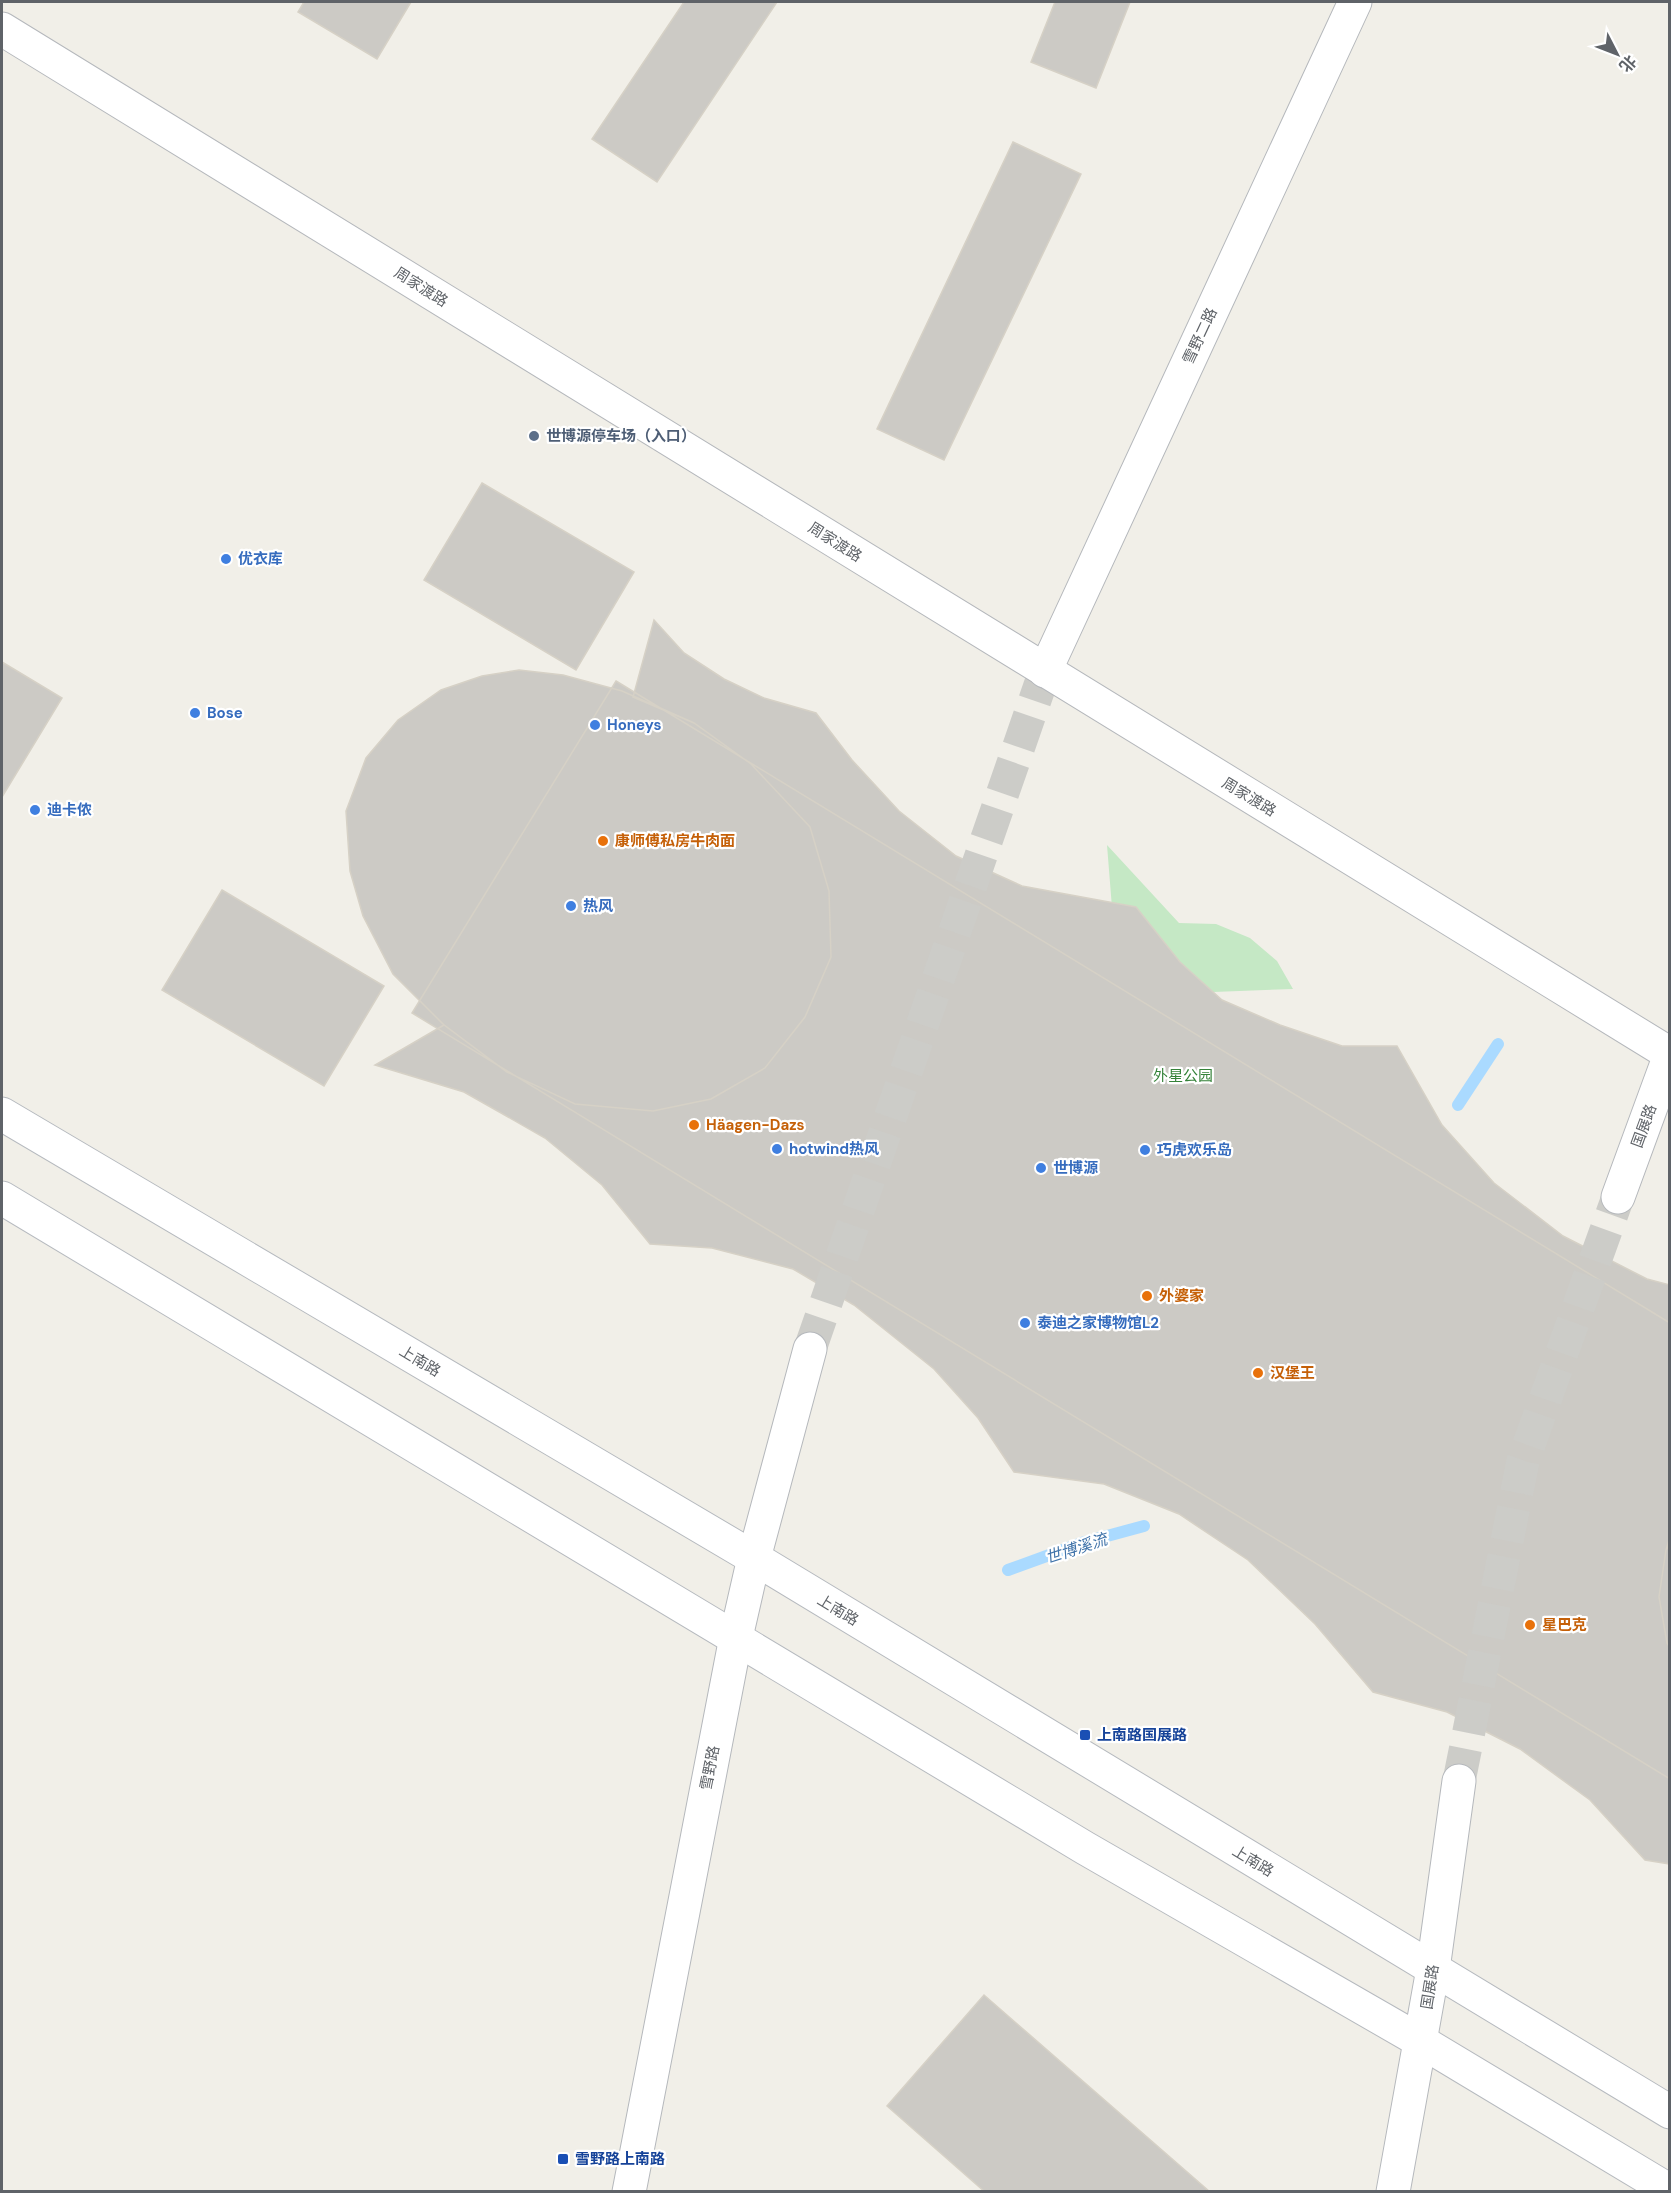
<svg xmlns="http://www.w3.org/2000/svg" width="1671" height="2193" font-family="'DM Sans','Noto Sans SC',sans-serif">
	<style>
		.green { fill: #c5e8c5 }
		.lines { fill: none; stroke-linecap: round; stroke-linejoin: round }
		.stream { stroke: #aadaff; stroke-width: 12 }
		.building { fill: #cccac5; stroke: #d6d1c6; stroke-width: 1.5 }
		.minor-tunnel { stroke: #ccccc8; stroke-width: 33; stroke-dasharray: 33 16; stroke-linecap: butt }
		.tertiary-tunnel { stroke: #ccccc8; stroke-width: 33; stroke-dasharray: 33 16; stroke-linecap: butt }
		.minor-casing { stroke: #b5b8bc; stroke-width: 35 }
		.tertiary-casing { stroke: #b5b8bc; stroke-width: 35 }
		.secondary-casing { stroke: #b6babf; stroke-width: 35 }
		.minor { stroke: #fff; stroke-width: 33 }
		.tertiary { stroke: #fff; stroke-width: 33 }
		.secondary { stroke: #fff; stroke-width: 33 }
		.service-dot { fill: #5c6f8a; stroke: #fff; stroke-width: 2 }
		.shop-dot { fill: #3f7fe0; stroke: #fff; stroke-width: 2 }
		.food-dot { fill: #e8710a; stroke: #fff; stroke-width: 2 }
		.transit-dot { fill: #1a4fb4; stroke: #fff; stroke-width: 2 }
		.labels { text-anchor: middle; stroke-width: 4.5; stroke-linejoin: round; paint-order: stroke }
		.street-label { font-size: 15px; fill: #5f6368; stroke: #fff }
		.service-label { font-size: 15px; font-weight: bold; fill: #4e5e75; stroke: #fff; text-anchor: start }
		.shop-label { font-size: 15px; font-weight: bold; fill: #366cbe; stroke: #fff; text-anchor: start }
		.food-label { font-size: 15px; font-weight: bold; fill: #c56008; stroke: #fff; text-anchor: start }
		.park-label { font-size: 15px; fill: #348238; stroke: #fff }
		.transit-label { font-size: 15px; font-weight: bold; fill: #164399; stroke: #fff; text-anchor: start }
		.water-label { font-size: 16px; font-style: italic; fill: #4174aa; stroke: #fff }
	</style>
	<rect width="100%" height="100%" fill="#f1efe8"/>
	<path class="green" d="M1107,845l72,78 37,1 34,14 27,23 16,28 -158,6 -19,-37z"/>
	<g class="lines">
		<path class="stream" d="M1458,1105l40,-61
			M1008,1570l77,-28 59,-16"/>
	</g>
	<path class="building" d="M304,2h107l-34,57 -79,-47z
		M684,2h93l-120,180 -65,-43z
		M1055,2h75l-34,86 -65,-26z
		M1013,142l68,32 -137,286 -67,-31z
		M482,483l152,89 -58,98 -152,-90z
		M654,620l30,33 40,26 40,19 52,15 36,47 47,51 57,45 66,30 114,21 44,55 42,38 58,25 62,21h55l45,79 52,58 69,53 84,43 23,6v252l-4,13 -7,47 8,46 3,5v216l-25,-4 -55,-60 -70,-51 -73,-37 -74,-20 -58,-68 -67,-64 -69,-46 -75,-30 -90,-12 -36,-54 -44,-49 -80,-64 -61,-36 -81,-21 -62,-4 -48,-59 -57,-47 -81,-46 -89,-27 69,-40 63,47 68,32 78,7 58,-12 54,-31 40,-51 26,-60 -2,-66 -19,-64 -59,-63 -57,-41 -61,-26z
		M2,662l60,36 -60,99z
		M519,670l44,5 59,16 72,32 57,41 59,63 19,64 2,66 -26,60 -40,51 -54,31 -58,12 -78,-7 -68,-32 -63,-47 -51,-51 -30,-58 -13,-45 -4,-60 20,-53 32,-38 43,-30 41,-14z
		M616,681l1054,642v456l-1258,-766z
		M222,890l162,96 -60,100 -162,-96z
		M1670,1544v104l-3,-5 -8,-46 7,-47z
		M984,1995l226,197h-225l-98,-86z"/>
	<g class="lines">
		<path class="minor-tunnel" d="M1459,1781l64,-320 95,-264"/>
		<path class="tertiary-tunnel" d="M810,1349l235,-678"/>
		<defs>
			<path id="minor" d="M2,29l1668,1025
				M1618,1197l52,-142
				M1433,1969l26,-188"/>
			<path id="tertiary" d="M1045,671l310,-669
				M629,2192l107,-555 18,-79 56,-209
				M1393,2192l40,-223"/>
			<path id="secondary" d="M2,1114l752,444 916,554
				M2,1198l1083,650 337,194 248,149"/>
		</defs>
		<use href="#minor" class="minor-casing"/>
		<use href="#tertiary" class="tertiary-casing"/>
		<use href="#secondary" class="secondary-casing"/>
		<use href="#minor" class="minor"/>
		<use href="#tertiary" class="tertiary"/>
		<use href="#secondary" class="secondary"/>
	</g>
	<circle class="service-dot" cx="534" cy="436" r="6"/>
	<g class="shop-dot">
		<circle cx="226" cy="559" r="6"/>
		<circle cx="195" cy="713" r="6"/>
		<circle cx="595" cy="725" r="6"/>
		<circle cx="35" cy="810" r="6"/>
		<circle cx="571" cy="906" r="6"/>
		<circle cx="777" cy="1149" r="6"/>
		<circle cx="1145" cy="1150" r="6"/>
		<circle cx="1041" cy="1168" r="6"/>
		<circle cx="1025" cy="1323" r="6"/>
	</g>
	<g class="food-dot">
		<circle cx="603" cy="841" r="6"/>
		<circle cx="694" cy="1125" r="6"/>
		<circle cx="1147" cy="1296" r="6"/>
		<circle cx="1258" cy="1373" r="6"/>
		<circle cx="1530" cy="1625" r="6"/>
	</g>
	<g class="transit-dot">
		<rect x="1079" y="1729" width="12" height="12" rx="3"/>
		<rect x="557" y="2153" width="12" height="12" rx="3"/>
	</g>
	<g class="labels">
		<g class="street-label">
			<text transform="translate(421 287) rotate(32)" y="5">周家渡路</text>
			<text transform="translate(1200 336) rotate(-65)" y="5">雪野二路</text>
			<text transform="translate(835 542) rotate(32)" y="5">周家渡路</text>
			<text transform="translate(1249 797) rotate(31)" y="5">周家渡路</text>
			<text transform="translate(1644 1126) rotate(-70)" y="5">国展路</text>
			<text transform="translate(420 1361) rotate(31)" y="5">上南路</text>
			<text transform="translate(838 1610) rotate(31)" y="5">上南路</text>
			<text transform="translate(710 1768) rotate(-79)" y="5">雪野路</text>
			<text transform="translate(1253 1861) rotate(31)" y="5">上南路</text>
			<text transform="translate(1430 1987) rotate(-81)" y="5">国展路</text>
		</g>
		<g class="service-label">
			<text x="546" y="441">世博源停车场（入口）</text>
		</g>
		<g class="shop-label">
			<text x="238" y="564">优衣库</text>
			<text x="207" y="718">Bose</text>
			<text x="607" y="730">Honeys</text>
			<text x="47" y="815">迪卡侬</text>
			<text x="583" y="911">热风</text>
			<text x="789" y="1154">hotwind热风</text>
			<text x="1157" y="1155">巧虎欢乐岛</text>
			<text x="1053" y="1173">世博源</text>
			<text x="1037" y="1328">泰迪之家博物馆L2</text>
		</g>
		<g class="food-label">
			<text x="615" y="846">康师傅私房牛肉面</text>
			<text x="706" y="1130">Häagen-Dazs</text>
			<text x="1159" y="1301">外婆家</text>
			<text x="1270" y="1378">汉堡王</text>
			<text x="1542" y="1630">星巴克</text>
		</g>
		<g class="park-label">
			<text x="1183" y="1081">外星公园</text>
		</g>
		<g class="transit-label">
			<text x="1097" y="1740">上南路国展路</text>
			<text x="575" y="2164">雪野路上南路</text>
		</g>
		<g class="water-label">
			<text transform="translate(1076 1548) rotate(-18)" y="6">世博溪流</text>
		</g>
	</g>
	<rect width="1671" height="2193" fill="none" stroke="#5f6368" stroke-width="6"/>
	<g transform="translate(1617 54) rotate(132)" stroke="#ffffff" stroke-width="4.5" paint-order="stroke">
	<path d="M0-4.5L10 22L0 15L-10 22Z" fill="#5f6368"/>
	<text y="-9" font-size="16" font-weight="bold" text-anchor="middle" fill="#5f6368">北</text>
	</g>
</svg>
